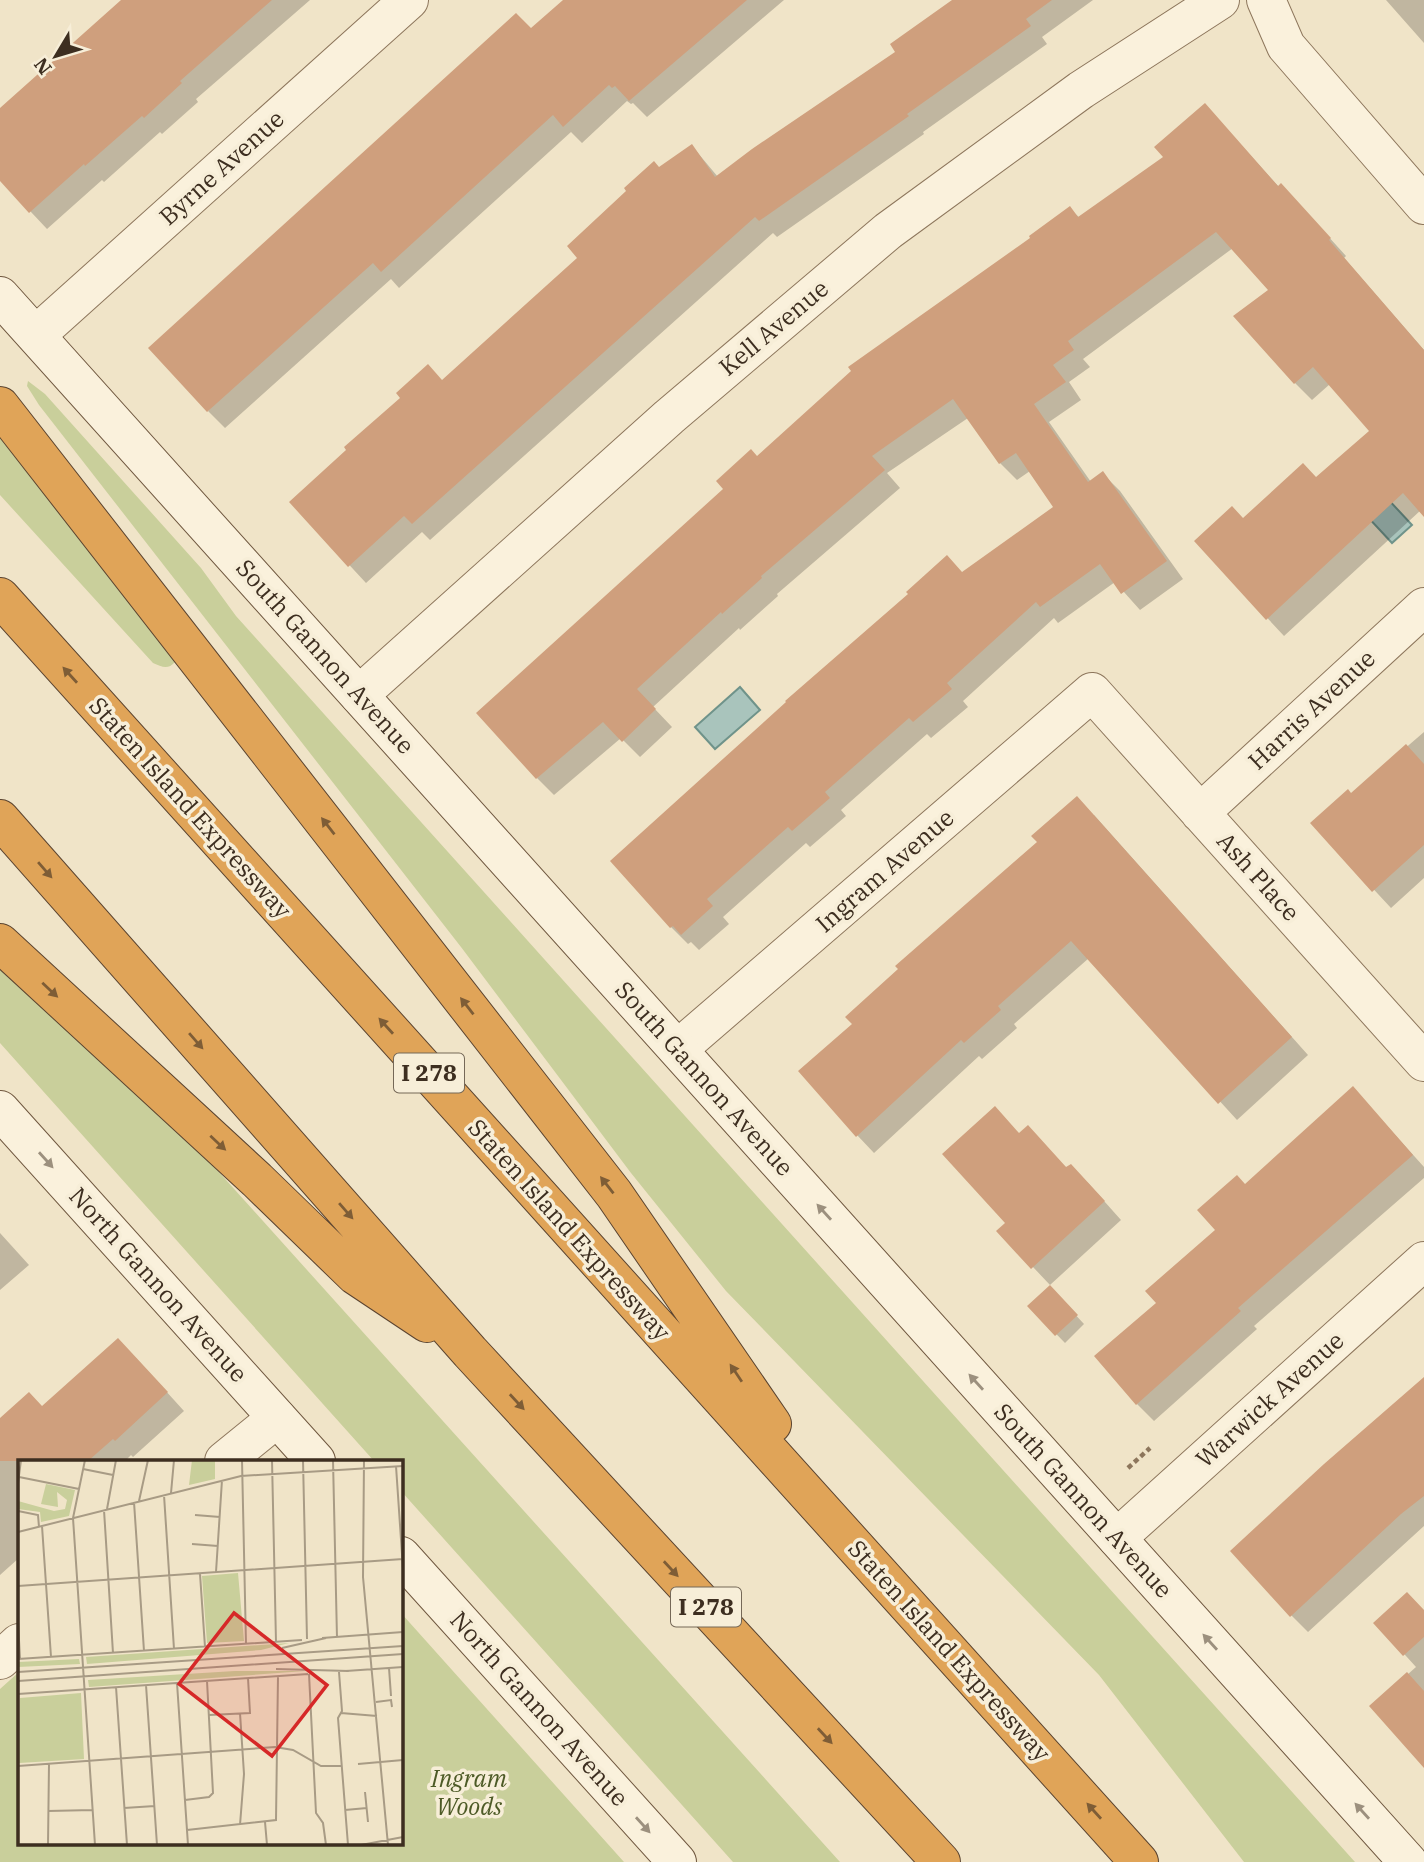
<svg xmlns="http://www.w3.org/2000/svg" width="1424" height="1862" font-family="'IBM Plex Serif',serif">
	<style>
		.green { fill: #c9cf9b }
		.water { fill: #a9c4bc; stroke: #6f938a; stroke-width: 2 }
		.shadow { fill: #0003 }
		.building { fill: #cf9f7d }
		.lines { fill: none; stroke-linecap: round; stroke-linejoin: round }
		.minor-casing { stroke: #8d765c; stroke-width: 40 }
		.secondary-casing { stroke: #6f573f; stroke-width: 40 }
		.motorway-casing { stroke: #5b4430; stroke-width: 40 }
		.path { stroke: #8d765c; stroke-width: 4.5; stroke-dasharray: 5 3.5; stroke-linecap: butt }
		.minor { stroke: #faf1dc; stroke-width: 38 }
		.secondary { stroke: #faf1dc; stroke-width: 38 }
		.motorway { stroke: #e0a458; stroke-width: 38 }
		.oneway { fill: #7e5d36 }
		.oneway2 { fill: #9c907e }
		.labels { text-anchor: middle; stroke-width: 7; stroke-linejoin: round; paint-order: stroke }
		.shield { fill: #f7eed8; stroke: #756857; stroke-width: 2 }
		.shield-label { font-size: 23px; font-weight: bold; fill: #3d2e20 }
		.street-label { font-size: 24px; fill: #3d2e20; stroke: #f7eed8 }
		.park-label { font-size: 24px; font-style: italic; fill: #4d5a26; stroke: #f7eed8 }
		.inset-road { fill: none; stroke: #a89b85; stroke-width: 2 }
		.view { fill: #d62828; fill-opacity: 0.15; stroke: #d62828; stroke-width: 3.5 }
		.inset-edge { fill: none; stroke: #3d2e20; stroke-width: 3.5 }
	</style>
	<rect width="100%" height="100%" fill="#f0e4c8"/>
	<path class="green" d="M28,381l17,13 156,174 35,48 1119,1246h-111l-145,-187 -373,-384 -95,-118 -170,-226 -422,-542 -12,-19z
		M0,430l175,232c-7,8 -13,5 -22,1l-153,-168z
		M0,969l208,191 632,702h-107l-332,-371v-30h-27l-374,-418z
		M401,1613l223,249h-624v-173l19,-17v171h382z"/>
	<path class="water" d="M1372,482l40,43 -20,18 -40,-43z
		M740,687l20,23 -45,39 -20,-22z"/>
	<path class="shadow" d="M124,0h186l-114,99 2,3 -36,32 -2,-2 -56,50 -2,-2 -55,49 -47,-50v-69z
		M566,0h218l-137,117 -14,-14 -2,1 -4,-3 -45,42 -11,-11 -172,156 -8,-9 -166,149 -17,-17 323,-381z
		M955,0h138l-51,37 5,7 -124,88 1,2 -147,103 -4,-4 -343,307 -8,-8 -56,51 -75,-81 152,-121 136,-123 81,-89 32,-23 26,31 180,-125z
		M1386,0h38v43z
		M1205,105l74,82 19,16 48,53 -2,2 80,92v163l-3,-3 -137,126 -88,-95 48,-21 72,-41 55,-48 -41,-47 -18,16 -17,-17 -25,-93 -37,-42 -150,111 7,8 -21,15 12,18 -32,22 42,60 12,-8 17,17 63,88 -43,31 -25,-28 -57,41 -4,-5 -91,83 5,6 -37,31 -4,-4 -86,76 5,6 -36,31 -4,-4 -83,74 6,7 -30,26 -8,-8 -3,2 -17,-17 292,-354 92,-65 -25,-37 -13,9 -17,-17 -32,-45 -81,55 13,15 -123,106 1,2 -38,34 -1,-2 -86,79 19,20 -32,30 -19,-19 -67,57 -17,-17 189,-289 31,-31 313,-249 10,9 86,-60z
		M1424,732v146l-33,30 -78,-84 38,-29z
		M1094,815l214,240 -71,65 -148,-162 -75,66 3,4 -35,31 -3,-3 -105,97 -17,-18z
		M1353,1088l71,79v11l-170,148 3,3 -103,92 -17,-17 22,-100 59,-74 27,-44z
		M1020,1134l68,49 33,37 -71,65 -51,-54 9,-8z
		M0,1233l29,32 -29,25z
		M1058,1296l26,28 -19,19 -36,-37z
		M135,1357l49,54 -51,46 -2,-2 -6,6h-106v97l-19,17v-154l43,-13z
		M1424,1378v148l-116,106 -17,-17z
		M1424,1611v154l-52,-59 44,-39 -40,-44z"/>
	<path class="building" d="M121,0h151l-92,81 2,2 -38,35 -2,-2 -57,50 -1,-2 -55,49 -29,-32v-73z
		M563,0h184l-118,101 -14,-15 -3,2 -3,-3 -46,42 -10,-12 -172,157 -8,-9 -166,149 -59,-64 368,-335 15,15z
		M952,0h100l-26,19 5,7 -124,88 2,2 -150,105 -4,-4 -343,307 -8,-8 -56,51 -59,-65 57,-52 -2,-3 56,-49 -4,-5 32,-29 14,16 135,-122 -10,-12 59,-55 -2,-3 30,-27 5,6 33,-23 23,33 37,-28 143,-97 -5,-8z
		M1205,103l73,83 3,-3 50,55 -2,2 95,110v167l-21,-24 -137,127 -72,-79 38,-35 11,12 60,-55 13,14 53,-46 -56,-64 -19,17 -61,-68 35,-26 -52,-58 -148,109 6,9 -21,15 13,17 -32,22 54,78 15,-11 64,90 -46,33 -21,-30 -60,43 -4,-5 -89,81 5,6 -39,33 -4,-4 -84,74 5,6 -38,33 -4,-4 -81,72 6,7 -32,29 -8,-9 -3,2 -60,-67 176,-159 -1,-1 123,-107 -2,-2 41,-37 15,17 91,-65 -37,-54 -17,11 -46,-65 -81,57 13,14 -124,106 1,2 -40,36 -1,-2 -84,77 19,20 -34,33 -19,-20 -67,57 -60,-66 247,-224 -7,-8 35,-32 6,7 94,-85 -3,-4 182,-129 -1,-2 41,-30 8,11 85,-60 -9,-10z
		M1406,744l18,20v81l-52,47 -62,-69 38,-34 3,4z
		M1077,796l215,241 -74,67 -147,-163 -73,65 3,4 -37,33 -3,-3 -105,97 -58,-66 54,-47 -7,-7 53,-48 -3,-3 142,-124 -6,-6z
		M1353,1086l60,69 -175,153 3,3 -105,94 -42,-49 62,-53 -11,-12 70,-61 -18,-20 40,-35 8,9z
		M995,1106l24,27 9,-8 38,42 5,-3 34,37 -74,68 -35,-38 9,-8 -63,-69z
		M1050,1285l28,30 -23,21 -28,-30z
		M118,1338l50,54 -53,49 -2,-2 -25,22h-88v-43l29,-26 13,14z
		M1424,1377v119l-23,18 -111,103 -60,-66 94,-87z
		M1407,1592l17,18v27l-21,19 -30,-33z
		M1407,1672l17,19v77l-55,-62z"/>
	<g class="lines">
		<defs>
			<path id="minor" d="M1266,0l20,46 138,159
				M36,335l373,-335
				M359,695l310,-278 219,-186 193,-141 139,-90
				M1200,813l224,-206
				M678,1049l414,-357 332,370
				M224,1461l53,-43
				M1117,1538l307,-277
				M0,1660l19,-17"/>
			<path id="secondary" d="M0,296l1408,1566
				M0,1110l316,351
				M401,1556l276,306"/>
			<path id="motorway" d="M0,406l614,788 158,230
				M0,597l1139,1265
				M0,819l470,533 471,510
				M0,943l257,237 98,95 72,48"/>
		</defs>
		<use href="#minor" class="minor-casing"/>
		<use href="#secondary" class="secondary-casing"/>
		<use href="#motorway" class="motorway-casing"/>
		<path class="path" d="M1128,1468l22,-20"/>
		<use href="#minor" class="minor"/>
		<use href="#secondary" class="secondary"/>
		<use href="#motorway" class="motorway"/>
	</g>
	<defs><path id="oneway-solid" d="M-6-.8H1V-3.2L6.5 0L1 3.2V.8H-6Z" transform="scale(1.75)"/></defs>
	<g class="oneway">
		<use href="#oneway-solid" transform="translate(70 675) rotate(-132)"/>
		<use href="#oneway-solid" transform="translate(328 826) rotate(-128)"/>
		<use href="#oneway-solid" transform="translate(45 870) rotate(49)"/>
		<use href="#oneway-solid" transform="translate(50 990) rotate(43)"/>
		<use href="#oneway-solid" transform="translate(467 1006) rotate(-128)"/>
		<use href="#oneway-solid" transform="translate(386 1026) rotate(-132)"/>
		<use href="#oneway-solid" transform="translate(196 1041) rotate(49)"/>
		<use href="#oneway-solid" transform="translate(218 1143) rotate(43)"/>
		<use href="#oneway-solid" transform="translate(607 1185) rotate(-128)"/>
		<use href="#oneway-solid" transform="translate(346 1211) rotate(49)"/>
		<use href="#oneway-solid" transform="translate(736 1373) rotate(-124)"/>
		<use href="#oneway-solid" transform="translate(517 1402) rotate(47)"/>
		<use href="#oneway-solid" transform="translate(671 1569) rotate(47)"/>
		<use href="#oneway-solid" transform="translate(825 1736) rotate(47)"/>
		<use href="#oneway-solid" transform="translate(1094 1811) rotate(-132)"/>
	</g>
	<g class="oneway2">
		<use href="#oneway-solid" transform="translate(46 1160) rotate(48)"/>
		<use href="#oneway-solid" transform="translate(824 1212) rotate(-132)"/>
		<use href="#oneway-solid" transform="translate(976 1382) rotate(-132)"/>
		<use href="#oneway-solid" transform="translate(1210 1642) rotate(-132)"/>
		<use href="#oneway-solid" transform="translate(1362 1811) rotate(-132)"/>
		<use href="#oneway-solid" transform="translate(643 1825) rotate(48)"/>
	</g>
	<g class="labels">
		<g class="shield">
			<rect x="394" y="1053.5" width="70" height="39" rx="5"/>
			<rect x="671" y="1587.5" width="70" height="39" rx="5"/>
		</g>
		<g class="shield-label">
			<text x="429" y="1081">I 278</text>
			<text x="706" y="1615">I 278</text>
		</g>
		<g class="street-label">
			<text transform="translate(222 168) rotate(-42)" y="8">Byrne Avenue</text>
			<text transform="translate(774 328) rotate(-40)" y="8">Kell Avenue</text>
			<text transform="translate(325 657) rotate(48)" y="8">South Gannon Avenue</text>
			<text transform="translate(1312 710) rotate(-43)" y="8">Harris Avenue</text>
			<text transform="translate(190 808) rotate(48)" y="8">Staten Island Expressway</text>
			<text transform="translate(885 871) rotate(-41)" y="8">Ingram Avenue</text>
			<text transform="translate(1258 877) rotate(48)" y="8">Ash Place</text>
			<text transform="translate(704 1079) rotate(48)" y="8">South Gannon Avenue</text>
			<text transform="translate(569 1230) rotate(48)" y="8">Staten Island Expressway</text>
			<text transform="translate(158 1285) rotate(48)" y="8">North Gannon Avenue</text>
			<text transform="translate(1270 1400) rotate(-42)" y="8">Warwick Avenue</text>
			<text transform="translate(1083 1501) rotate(48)" y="8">South Gannon Avenue</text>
			<text transform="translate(949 1651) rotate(48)" y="8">Staten Island Expressway</text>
			<text transform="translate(539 1709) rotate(48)" y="8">North Gannon Avenue</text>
		</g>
		<g class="park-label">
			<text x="469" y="1787">Ingram<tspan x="469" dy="28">Woods</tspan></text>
		</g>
	</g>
	<g transform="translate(18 1460)">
		<rect width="385" height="385" fill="#f0e4c8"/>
		<path d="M174,0h23v19l-26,6zM28,24l29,6 -6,26 -28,6 -1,-10 -22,-3v-8l36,10 11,-2 2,-9 -10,-8 1,15 -17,-3zM220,113l6,68 -37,2 -5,-67zM271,183l-28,7 -174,14 -1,-7zM61,199l1,5 -62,3v-5zM217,211h70l-216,16 -1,-7zM63,233l3,66 -65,4 1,-65z" fill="#c9cf9b"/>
		<path class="inset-road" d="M67,0l-12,58 22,327M224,0l4,184M254,0l4,182M285,0l4,179M315,0l4,178M346,0l-1,117 25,268M378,6l7,103M65,9l30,6M1,17l60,12M0,23l3,-23M153,33l3,-33M146,35l10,154M121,41l9,-41M116,42l10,149M89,49l9,-49M86,50l9,143M0,51l20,4 1,12M177,55l25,2M24,66l9,131M0,72l223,-56 162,-10M174,84l26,2M198,112l6,-92M182,114l5,73M0,126l385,-27M0,161l2,38M304,178l81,-6M264,188l44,-10M0,199l284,-19M371,208l2,28M258,209l73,2M328,211l57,-4M0,212l385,-26M321,212l3,39 -4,7 10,127M291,214l7,139 7,10 3,22M0,221l385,-27M159,223l11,162M128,225l11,160M98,227l11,158M0,234l290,-20M358,242l15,-2 1,7M222,253l4,61 -4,51M323,253l36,3M191,255l41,-2 -2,-35M340,304l45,-4M0,306l257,-19 18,3 28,16h20M347,332l3,30M167,340l24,-3 4,-4 -6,-112M106,348l31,-2M327,350l22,-2M30,351l45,-1M247,362l2,23M169,370l89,-10 2,-144M30,385l1,-81M343,385l42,-8"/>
		<path class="view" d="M216,153l93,72 -55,71 -93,-72z"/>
		<rect width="385" height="385" class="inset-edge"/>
	</g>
	<g transform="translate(56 56) rotate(232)" stroke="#f7eed8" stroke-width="5" paint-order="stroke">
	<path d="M0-5L12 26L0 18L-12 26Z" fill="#3d2e20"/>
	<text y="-10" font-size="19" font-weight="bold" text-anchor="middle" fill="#3d2e20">N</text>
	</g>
</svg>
